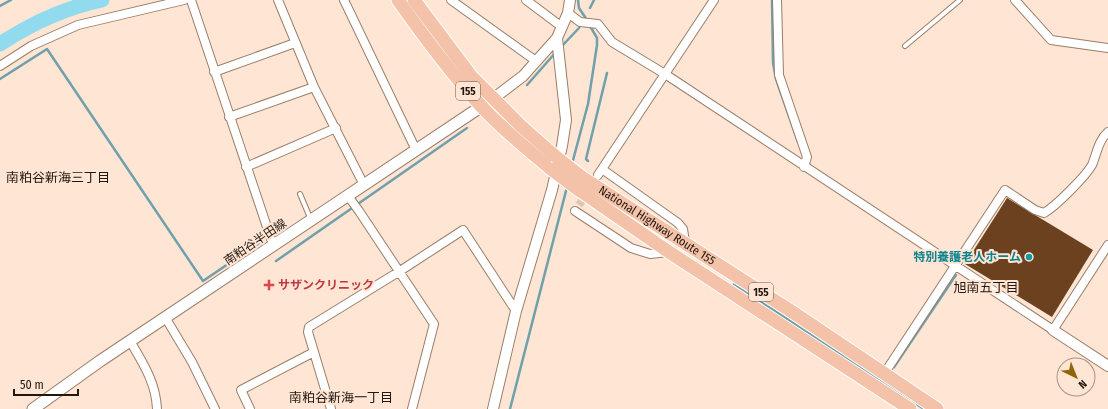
<svg xmlns="http://www.w3.org/2000/svg" width="1108" height="409" font-family="'Fira Sans Condensed','Noto Sans JP',sans-serif">
	<style>
		.lines { fill: none; stroke-linecap: round; stroke-linejoin: round }
		.stream { stroke: #70a0ab; stroke-width: 2.5 }
		.river { stroke: #92daee; stroke-width: 15 }
		.building { fill: #6c411f }
		.minor-tunnel { stroke: #dec6b6; stroke-width: 8; stroke-dasharray: 8 4; stroke-linecap: butt }
		.service-casing { stroke: #9b7e69; stroke-width: 6 }
		.minor-casing { stroke: #9b7e69; stroke-width: 10 }
		.tertiary-casing { stroke: #9b7e69; stroke-width: 12 }
		.secondary-casing { stroke: #9b7e69; stroke-width: 13 }
		.trunk-casing { stroke: #fff; stroke-width: 15 }
		.service { stroke: #fff; stroke-width: 4 }
		.minor { stroke: #fff; stroke-width: 8 }
		.tertiary { stroke: #fff; stroke-width: 10 }
		.secondary { stroke: #fff; stroke-width: 11 }
		.trunk { stroke: #f4c2a8; stroke-width: 13 }
		.trunk-bridge-casing { stroke: #fff; stroke-width: 15; stroke-linecap: butt }
		.trunk-bridge { stroke: #f4c2a8; stroke-width: 13 }
		.culture-dot { fill: #0f9aa8; stroke: #ffe5d3; stroke-width: 1.5 }
		.health-dot { fill: #e0444e; stroke: #ffe5d3; stroke-width: 1.5 }
		.labels { text-anchor: middle; stroke-width: 4; stroke-linejoin: round; paint-order: stroke }
		.shield { fill: #ffe5d3; stroke: #64554a; stroke-width: 1 }
		.shield-label { font-size: 11px; font-weight: bold; fill: #22170f }
		.street-label { font-size: 12px; fill: #22170f; stroke: #ffe5d3 }
		.culture-label { font-size: 12px; font-weight: bold; fill: #0d838f; stroke: #ffe5d3; text-anchor: end }
		.health-label { font-size: 12px; font-weight: bold; fill: #be3a42; stroke: #ffe5d3; text-anchor: start }
		.neighbourhood-label { font-size: 13px; fill: #22170f; stroke: #ffe5d3 }
	</style>
	<rect width="100%" height="100%" fill="#ffe5d3"/>
	<g class="lines">
		<path class="stream" d="M578,0l1,8 8,12
			M772,0l1,63 3,16 22,63
			M0,6l11,-6
			M590,8l4,-8
			M562,46l17,-18
			M0,79l47,-30 156,232 56,-38
			M527,85l29,-33
			M588,161l-2,-2 21,-86
			M572,164l16,-60 9,-59v-7l-7,-12
			M276,261l191,-133
			M734,284l190,125
			M894,367l62,-92
			M510,409l57,-222"/>
		<path class="river" d="M0,44c32,-21 64,-36 102,-44"/>
	</g>
	<path class="building" d="M1007,198l86,52 -41,67 -87,-53z"/>
	<g class="lines">
		<path class="minor-tunnel" d="M579,205l9,-13"/>
		<defs>
			<path id="service" d="M905,46l55,-46
				M300,194l11,26"/>
			<path id="minor" d="M191,0l80,239 3,6
				M278,0l36,87 50,98
				M344,0l72,150
				M451,0l85,61
				M526,0l36,27
				M777,0l2,75 28,82 -3,10
				M1015,0l36,40 57,8
				M568,13l12,9 18,2 14,18 53,32 388,256 55,-85
				M0,66l31,-20 47,-21 106,-25
				M214,72l81,-29
				M229,117l85,-30
				M246,167l90,-39
				M602,169l76,54 5,6 2,13
				M598,175l116,-175
				M348,196l11,15 75,113 -22,85
				M575,211l56,37 19,6 19,-2
				M165,317l27,45 23,47
				M130,341c13,22 26,42 27,68
				M884,374l121,-184 30,20 9,3c12,-7 41,-36 48,-48 5,-12 6,-24 16,-33
				M250,409l-9,-19 73,-38
				M331,409l-23,-77 1,-5 91,-56 63,-41 53,81"/>
			<path id="tertiary" d="M494,98l29,-22 34,-38
				M1053,330l55,36
				M493,409l23,-98 36,-121 10,-44 4,-26 -9,-82 11,-25 2,-13"/>
			<path id="secondary" d="M33,409l67,-48 394,-263"/>
			<g id="trunk">
				<path d="M398,0c26,37 52,72 83,106 21,23 46,43 70,63"/>
				<path d="M414,0l57,76 50,50 34,30"/>
				<path id="s1" d="M583,178l208,133 146,98"/>
				<path d="M579,190l90,62 241,157"/>
			</g>
		</defs>
		<use href="#service" class="service-casing"/>
		<use href="#minor" class="minor-casing"/>
		<use href="#tertiary" class="tertiary-casing"/>
		<use href="#secondary" class="secondary-casing"/>
		<use href="#trunk" class="trunk-casing"/>
		<use href="#service" class="service"/>
		<use href="#minor" class="minor"/>
		<use href="#tertiary" class="tertiary"/>
		<use href="#secondary" class="secondary"/>
		<use href="#trunk" class="trunk"/>
		<defs>
			<path id="trunk-bridge" d="M555,156l28,22
				M551,169l28,21"/>
		</defs>
		<use href="#trunk-bridge" class="trunk-bridge-casing"/>
		<use href="#trunk-bridge" class="trunk-bridge"/>
	</g>
	<circle class="culture-dot" cx="1029" cy="257" r="4"/>
	<path class="health-dot" d="M267 279h4v4h4v4h-4v4h-4v-4h-4v-4h4z"/>
	<g class="labels">
		<g class="shield">
			<rect x="456" y="82" width="24" height="18" rx="3"/>
			<rect x="749" y="283" width="24" height="18" rx="3"/>
		</g>
		<g class="shield-label">
			<text x="468" y="95">155</text>
			<text x="761" y="296">155</text>
		</g>
		<g class="street-label">
			<text dy="4" stroke="none"><textPath href="#s1" startOffset="88">National Highway Route 155</textPath></text>
			<text transform="translate(255 242) rotate(-34)" y="4">南粕谷半田線</text>
		</g>
		<g class="culture-label">
			<text x="1021" y="261">特別養護老人ホーム</text>
		</g>
		<g class="health-label">
			<text x="278" y="289">サザンクリニック</text>
		</g>
		<g class="neighbourhood-label">
			<text x="58" y="182">南粕谷新海三丁目</text>
			<text x="986" y="292">旭南五丁目</text>
			<text x="341" y="402">南粕谷新海一丁目</text>
		</g>
	</g>
	<g transform="translate(1076 377) rotate(137)"><circle r="19" fill="#ffe5d3" stroke="#a79385"/>
	<path d="M0-3L7 15L0 10L-7 15Z" fill="#8f650b"/>
	<text y="-6" font-size="11" font-weight="bold" text-anchor="middle" fill="#22170f">N</text>
	</g>
	<path d="M14 389v6h64v-6" fill="none" stroke="#22170f" stroke-width="2"/>
	<text x="20" y="389" font-size="12" fill="#22170f" stroke="#ffe5d3" stroke-width="3" paint-order="stroke">50 m</text>
</svg>
